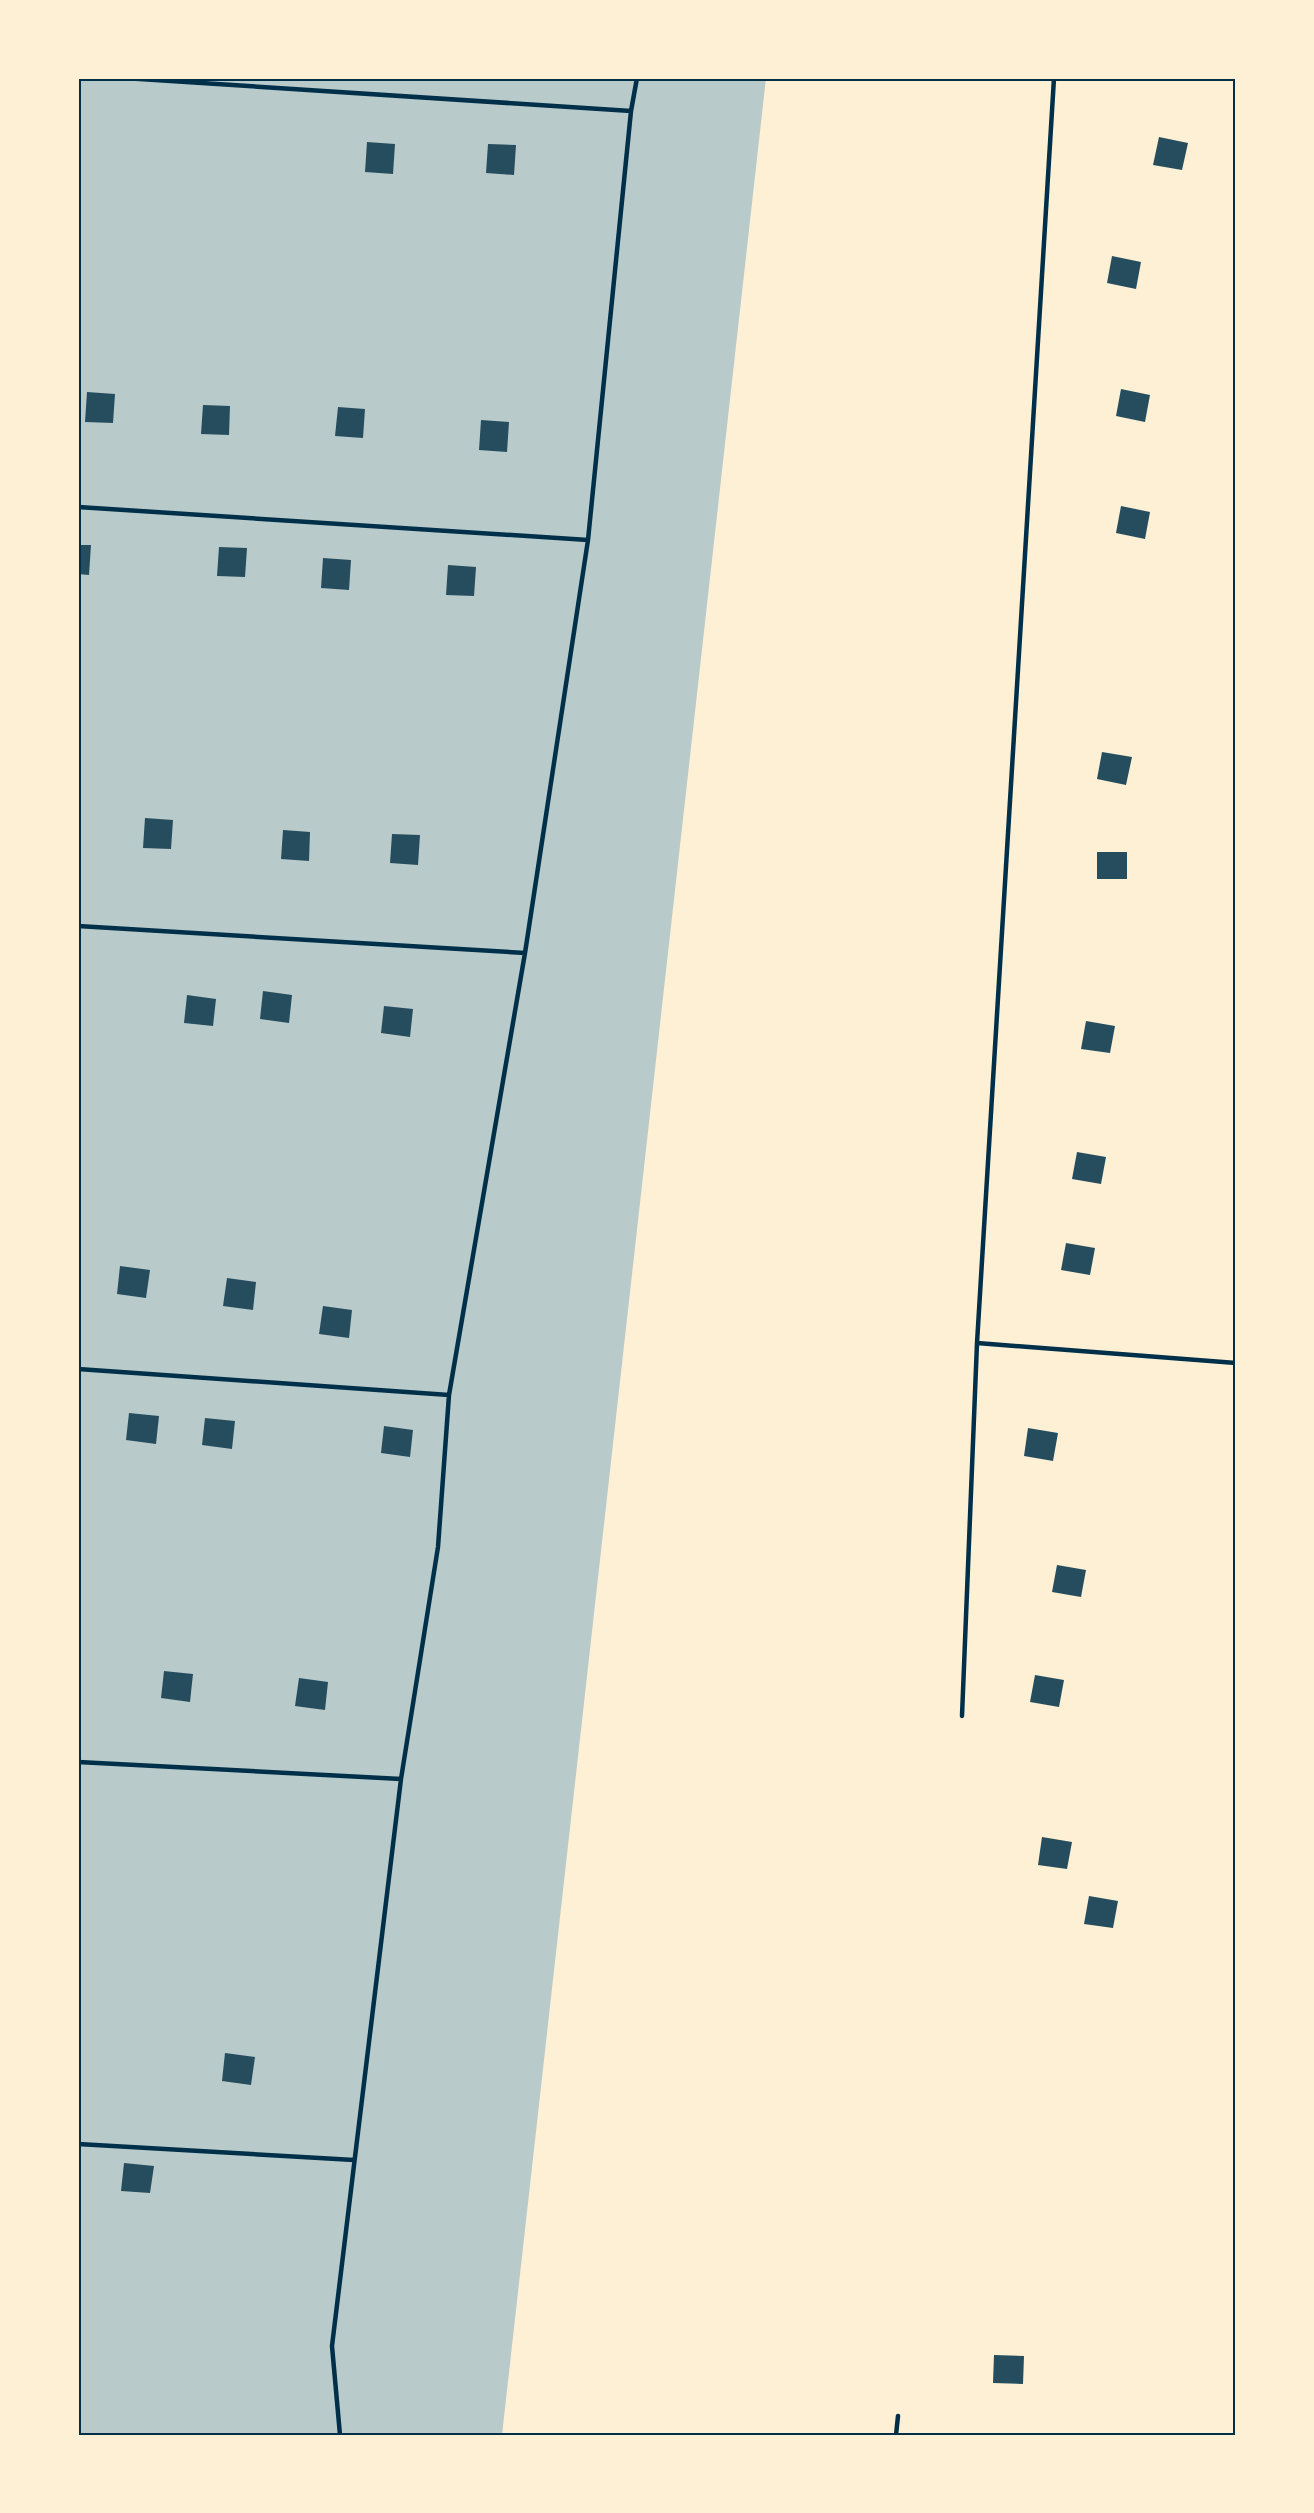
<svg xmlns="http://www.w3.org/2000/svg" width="1314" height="2513" font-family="'DejaVu Sans',sans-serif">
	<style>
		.green { fill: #b9caca }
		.building { fill: #264d5e }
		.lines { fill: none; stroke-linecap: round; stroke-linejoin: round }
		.service { stroke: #003049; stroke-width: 4.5 }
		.neatline { fill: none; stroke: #003049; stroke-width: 2 }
	</style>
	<rect width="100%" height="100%" fill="#fdf0d5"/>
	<path class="green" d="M78,78h688l-264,2357h-424z"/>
	<path class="building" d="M1159,137l29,6 -6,27 -29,-5z
		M367,142l28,2 -2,30 -28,-2z
		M488,144l28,1 -2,30 -28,-2z
		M1112,256l29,6 -5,27 -29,-6z
		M1121,389l29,6 -5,27 -29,-6z
		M87,392l28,2 -2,29 -28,-1z
		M203,405l27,1 -1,29 -28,-1z
		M338,407l27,2 -2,29 -28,-2z
		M481,420l28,2 -2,30 -28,-2z
		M1121,506l29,6 -5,27 -29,-6z
		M78,545h13l-2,30 -11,-1z
		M219,547l28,1 -2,29 -28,-1z
		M323,558l28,2 -2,30 -28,-2z
		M448,565l28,2 -2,29 -28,-1z
		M1102,752l30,5 -6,28 -29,-6z
		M145,818l28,2 -2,29 -28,-1z
		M283,830l27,2 -1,29 -28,-2z
		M392,834l28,1 -2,30 -28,-2z
		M1097,852h30v27h-30z
		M263,991l29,4 -3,28 -29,-4z
		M187,995l29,4 -3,27 -29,-3z
		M384,1006l29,3 -3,28 -29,-4z
		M1086,1021l29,5 -5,27 -29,-4z
		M1077,1152l29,5 -5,27 -29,-5z
		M1066,1243l29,5 -5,27 -29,-5z
		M120,1266l30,4 -4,28 -29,-4z
		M227,1278l29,4 -3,28 -30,-4z
		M323,1306l29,4 -3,28 -30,-4z
		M129,1413l30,3 -3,28 -30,-4z
		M205,1418l30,3 -3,28 -30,-4z
		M384,1426l29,4 -3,27 -29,-4z
		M1028,1428l30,5 -5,28 -29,-5z
		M1057,1565l29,5 -5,27 -29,-5z
		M164,1671l29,3 -3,28 -29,-4z
		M1035,1675l29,5 -5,27 -29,-5z
		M299,1678l29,4 -3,28 -30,-4z
		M1042,1837l30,5 -5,27 -29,-4z
		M1089,1896l29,5 -5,27 -29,-4z
		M225,2053l30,4 -4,28 -29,-4z
		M124,2163l30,3 -4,27 -29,-2z
		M994,2355l30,1 -1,28 -30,-1z"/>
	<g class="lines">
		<path class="service" d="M124,78l507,33
			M78,507l510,33
			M78,926l447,27
			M977,1343l259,20
			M78,1369l371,26
			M962,1716l15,-373 77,-1265
			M78,1762l323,17
			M78,2144l276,16
			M340,2435l-8,-89 69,-567 37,-232 11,-152 76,-442 63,-413 43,-429 6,-33
			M896,2435l2,-19"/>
	</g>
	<rect width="1314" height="2513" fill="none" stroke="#fdf0d5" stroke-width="159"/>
	<rect x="80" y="80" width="1154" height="2354" class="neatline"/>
</svg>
